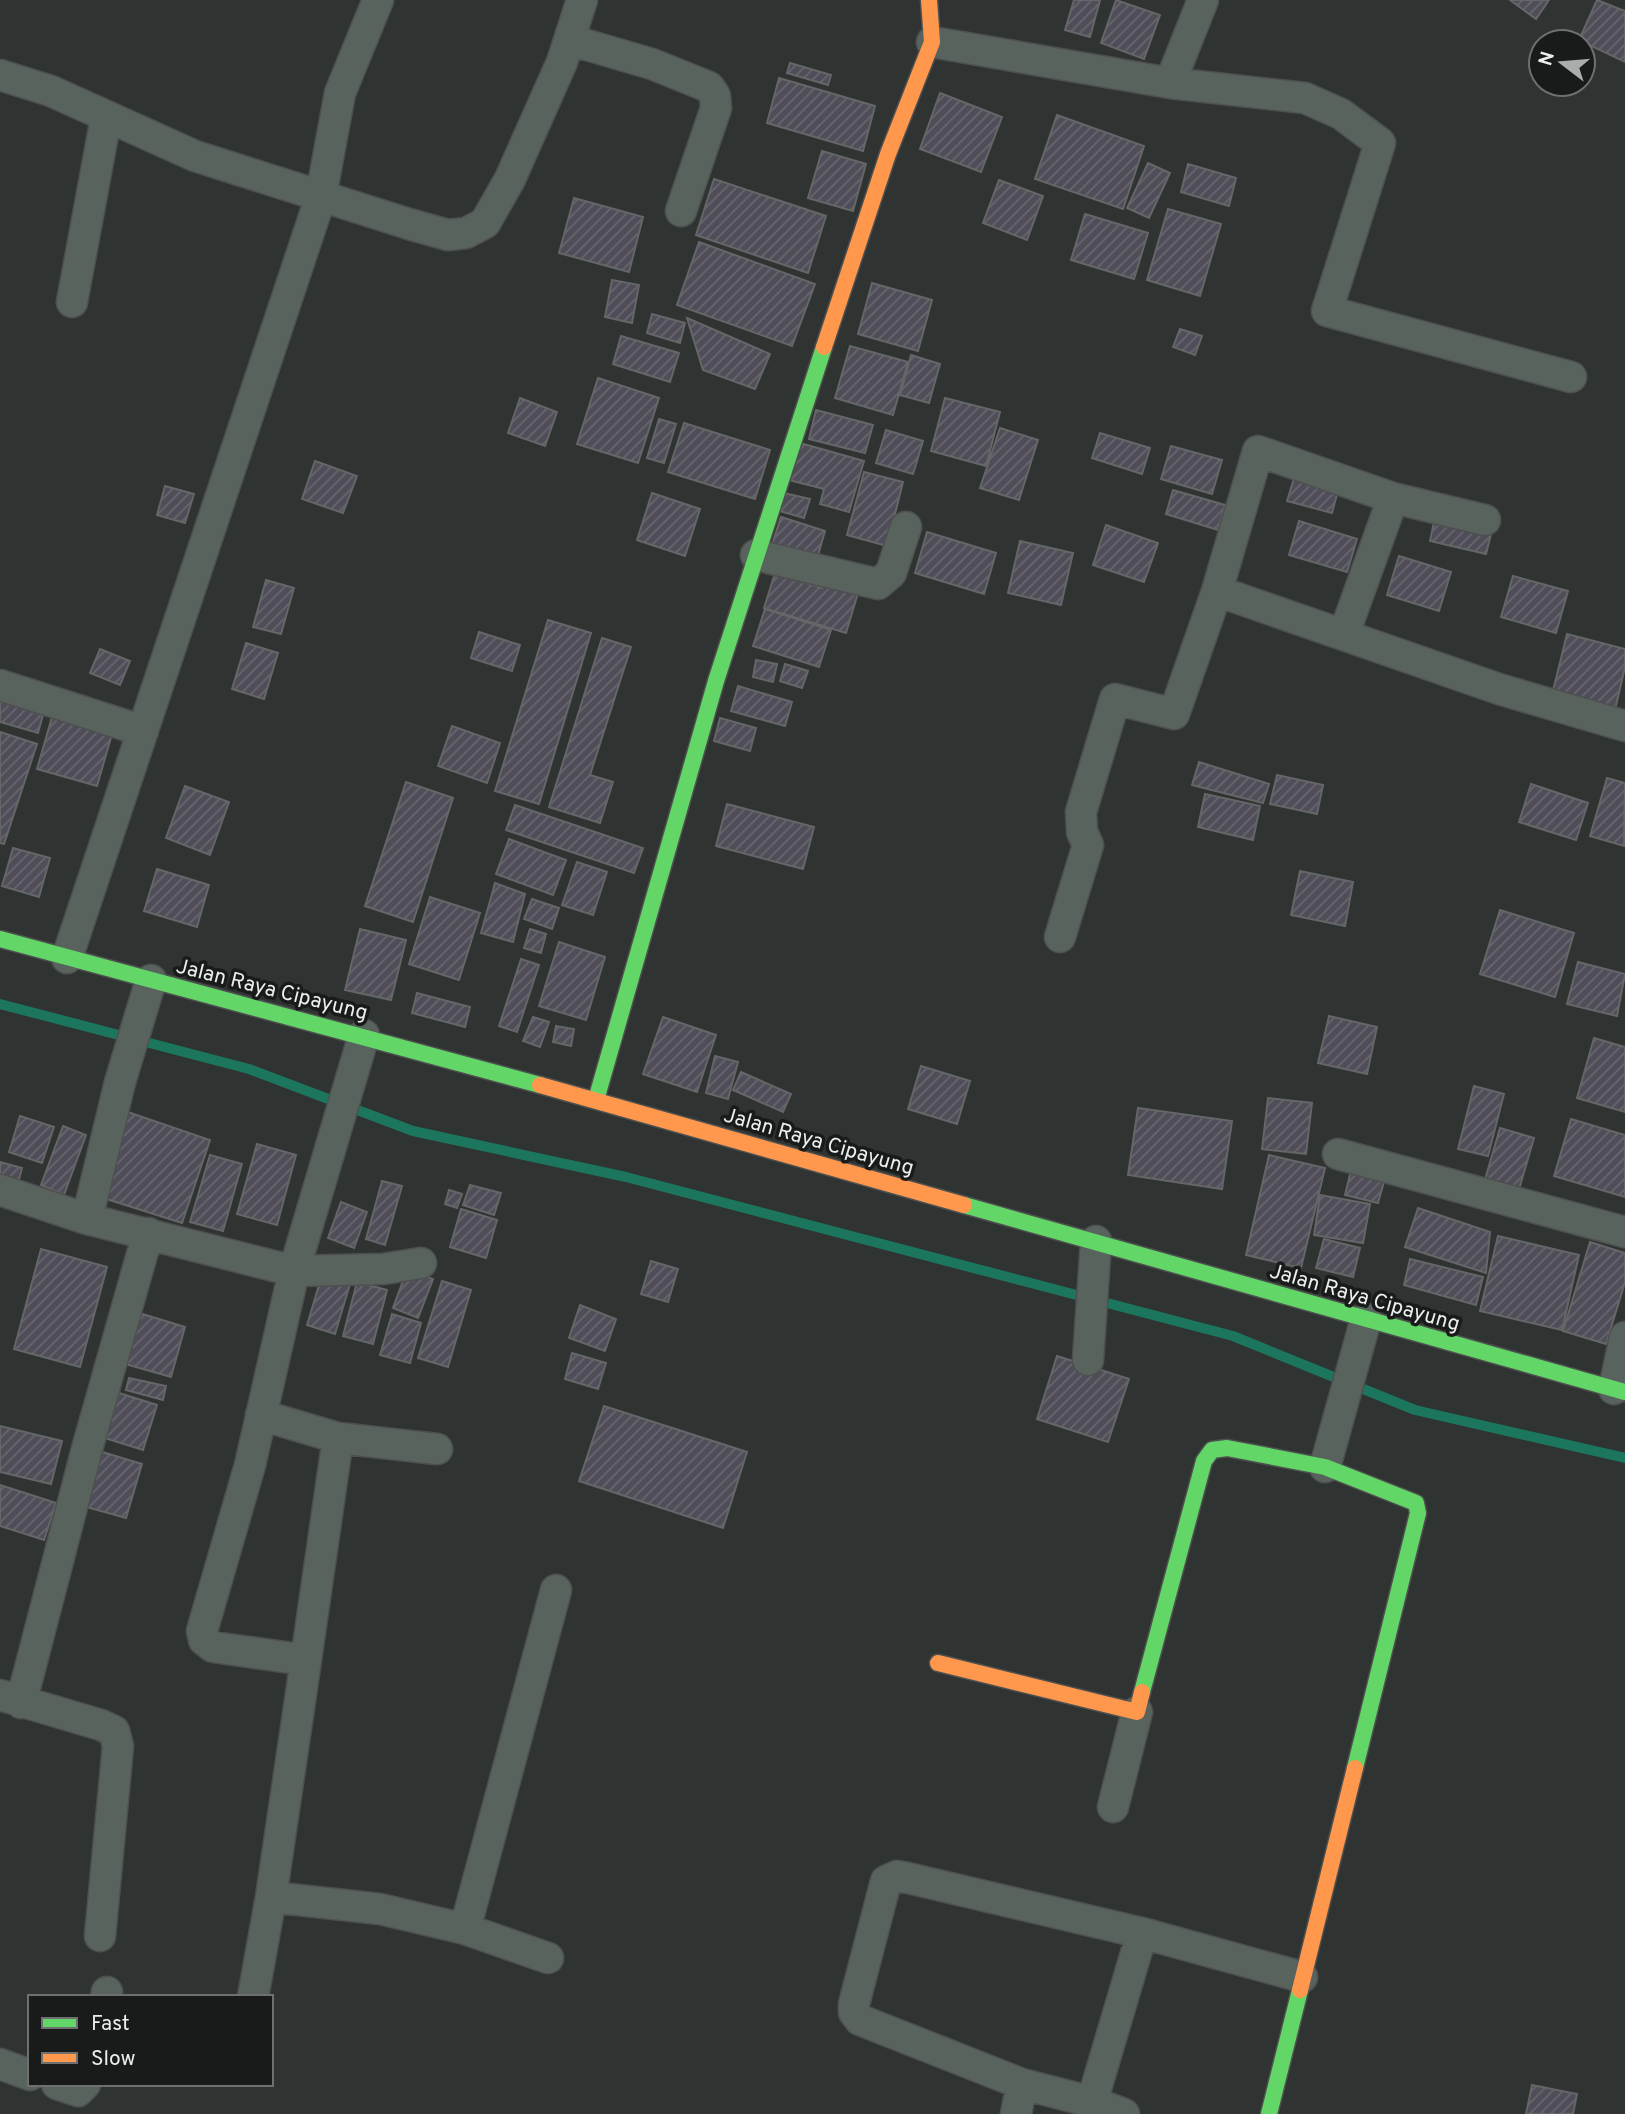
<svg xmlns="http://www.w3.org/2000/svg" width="1625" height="2114" font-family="Overpass,sans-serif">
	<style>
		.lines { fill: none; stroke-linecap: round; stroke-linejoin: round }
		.stream { stroke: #1b765d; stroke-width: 10 }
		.building { fill: url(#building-hatch); stroke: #656667; stroke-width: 2 }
		.street-casing { stroke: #4e504f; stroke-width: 33 }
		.fast-casing { stroke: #4e504f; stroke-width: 19 }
		.slow-casing { stroke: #4e504f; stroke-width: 19 }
		.street { stroke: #59635e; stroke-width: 30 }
		.fast { stroke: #63d668; stroke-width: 16 }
		.slow { stroke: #ff974d; stroke-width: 16 }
		.labels { text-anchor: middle; stroke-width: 7; stroke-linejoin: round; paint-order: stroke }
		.street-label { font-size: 21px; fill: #ebefed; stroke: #191b1a }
	</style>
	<defs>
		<pattern id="building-hatch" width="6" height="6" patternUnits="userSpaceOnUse" patternTransform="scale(1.75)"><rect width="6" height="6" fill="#4e4d58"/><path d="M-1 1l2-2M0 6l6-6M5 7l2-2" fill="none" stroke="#686770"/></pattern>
	</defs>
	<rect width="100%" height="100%" fill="#2f3331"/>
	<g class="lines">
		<path class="stream" d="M0,1004l249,65 164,62 213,46 607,159 182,74 210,48"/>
	</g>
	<path class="building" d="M1074,0h26l-10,37 -25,-7z
		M1116,0l44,15 -16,44 -43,-16z
		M1510,0h39l-13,19z
		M1597,0l28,11v51l-46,-22z
		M790,63l41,12 -3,10 -41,-12z
		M779,78l96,28 -12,45 -96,-28z
		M940,93l62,24 -21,55 -61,-23z
		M1057,115l87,31 -21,63 -88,-30z
		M822,151l44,13 -13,47 -45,-13z
		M1148,163l22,10 -21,45 -22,-10z
		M1188,164l48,14 -7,28 -48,-14z
		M714,179l112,37 -18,57 -112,-38z
		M999,180l44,16 -16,44 -44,-17z
		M574,198l69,19 -14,55 -70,-19z
		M1168,209l53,15 -21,72 -53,-16z
		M1085,214l63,19 -14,46 -63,-19z
		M699,242l116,42 -23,62 -115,-41z
		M612,280l27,5 -7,38 -27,-6z
		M872,283l60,17 -14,51 -60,-17z
		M652,314l33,9 -5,20 -33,-10z
		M687,318l83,36 -15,35 -52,-19z
		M1180,329l22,7 -7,19 -22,-8z
		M621,336l58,17 -9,29 -57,-18z
		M850,346l58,16 -15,53 -58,-17z
		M911,355l29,9 -11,39 -29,-8z
		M598,378l61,20 -21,65 -61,-19z
		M520,398l37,14 -12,34 -37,-13z
		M945,398l55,14 -14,54 -55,-15z
		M816,410l57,15 -8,28 -56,-14z
		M659,419l17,5 -12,39 -17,-5z
		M684,423l86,27 -15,49 -87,-27z
		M1000,428l38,12 -19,60 -39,-12z
		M886,430l37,11 -10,33 -37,-11z
		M1100,433l50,15 -8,26 -50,-16z
		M800,443l64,18 -15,51 -29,-8 4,-15 -35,-9z
		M1171,446l51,14 -10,34 -51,-15z
		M315,461l42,15 -14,37 -41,-14z
		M864,472l39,10 -16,64 -40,-11z
		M1295,475l44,12 -7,26 -45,-12z
		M165,486l29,8 -9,29 -28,-8z
		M1173,490l52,15 -7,25 -52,-16z
		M652,493l48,16 -15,47 -48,-16z
		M784,493l26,6 -6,19 -24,-7z
		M781,517l44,14 -8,28 -45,-14z
		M1435,517l57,13 -6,24 -56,-13z
		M1299,521l58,18 -10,33 -58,-17z
		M1106,525l52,18 -14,39 -51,-17z
		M927,532l69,21 -12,41 -69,-21z
		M1020,541l53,12 -12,52 -53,-12z
		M1399,556l52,16 -12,39 -52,-16z
		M775,573l47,15 5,-15 34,10 -15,50 -82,-25z
		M1513,576l55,15 -12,42 -55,-16z
		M266,580l28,8 -13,46 -28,-7z
		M765,609l66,21 -12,37 -66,-21z
		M548,620l43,13 -52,171 -44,-13z
		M479,632l41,13 -8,26 -41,-13z
		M1567,634l58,15v18l-11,47 -63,-15z
		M602,638l29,9 -41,128 23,7 -13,41 -51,-16z
		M246,643l32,10 -14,46 -32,-10z
		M100,649l30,12 -10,24 -30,-12z
		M756,660l21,4 -4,18 -20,-5z
		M785,664l23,7 -6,17 -22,-7z
		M738,686l54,16 -7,24 -54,-15z
		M0,699l44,12 -6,22 -38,-11z
		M52,717l60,17 -15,52 -60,-17z
		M720,718l36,10 -6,23 -36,-10z
		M452,726l48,17 -13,40 -49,-17z
		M0,732l37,12 -33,100 -4,-1z
		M1199,762l70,22 -6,19 -71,-18z
		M1277,775l46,10 -6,29 -47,-10z
		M1607,778l18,5 -1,63 -34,-10z
		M406,782l47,16 -40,124 -48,-16z
		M1531,784l57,19 -12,37 -57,-18z
		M185,786l44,16 -19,53 -44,-17z
		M1205,794l55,12 -7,34 -55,-13z
		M727,804l87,23 -11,42 -87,-23z
		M515,805l128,43 -9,25 -128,-43z
		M509,839l57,21 -13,35 -57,-21z
		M13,848l37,10 -11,39 -37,-11z
		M577,862l30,10 -14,43 -31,-10z
		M157,869l52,16 -12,42 -53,-16z
		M1300,871l53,11 -8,44 -54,-11z
		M495,883l30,11 -12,48 -32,-9z
		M430,897l50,16 -21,67 -50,-16z
		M532,899l27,9 -7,21 -28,-10z
		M1500,910l74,23 -19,64 -75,-23z
		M360,929l46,11 -15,60 -46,-10z
		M530,929l16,5 -5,19 -17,-5z
		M559,942l46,15 -19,63 -47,-14z
		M521,959l18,6 -22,67 -18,-6z
		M1578,962l47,12 -8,42 -50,-12z
		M417,993l53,14 -5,20 -53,-14z
		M1329,1016l48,11 -10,47 -49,-11z
		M533,1017l16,5 -9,25 -17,-6z
		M663,1017l53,18 -19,57 -54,-18z
		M556,1026l18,3 -3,17 -18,-4z
		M1594,1038l31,9v65l-48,-14z
		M715,1056l23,6 -10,37 -22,-6z
		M921,1066l49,15 -13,43 -49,-15z
		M741,1072l50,22 -8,18 -50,-22z
		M1474,1086l30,8 -16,62 -30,-7z
		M1268,1098l44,5 -6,51 -44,-5z
		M1138,1108l94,13 -10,68 -94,-14z
		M122,1110l88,30 -28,83 -88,-28z
		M20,1116l34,11 -12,36 -33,-11z
		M1571,1119l54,16v62l-71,-21z
		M63,1126l23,9 -22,60 -23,-10z
		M1500,1128l34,10 -16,55 -34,-10z
		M257,1144l39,11 -19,70 -40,-11z
		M210,1155l32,9 -19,67 -33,-9z
		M1269,1155l56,13 -24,100 -55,-13z
		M0,1162l22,6 -4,15 -18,-5z
		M1353,1162l34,9 -9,32 -33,-8z
		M382,1181l20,5 -17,59 -19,-6z
		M470,1185l31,8 -7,22 -31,-10z
		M449,1190l13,4 -5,14 -12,-4z
		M1320,1195l50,9 -7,39 -49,-8z
		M341,1202l26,10 -13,36 -26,-10z
		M1418,1208l72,24 -4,41 -81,-26z
		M461,1209l36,11 -11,38 -36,-11z
		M1498,1236l81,19 -17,75 -82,-19z
		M1324,1239l36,9 -7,29 -37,-9z
		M1590,1242l35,11v29l-19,62 -43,-13z
		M41,1249l66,18 -27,100 -66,-18z
		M1410,1259l73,18 -7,28 -72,-20z
		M651,1261l27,8 -10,33 -27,-8z
		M407,1270l26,9 -15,39 -25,-10z
		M322,1275l28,9 -15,50 -28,-9z
		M442,1281l29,9 -23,77 -30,-9z
		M357,1282l30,8 -14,54 -30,-8z
		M580,1305l36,14 -11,32 -36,-13z
		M136,1312l49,15 -14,50 -49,-14z
		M392,1314l29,9 -11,40 -30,-8z
		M572,1353l34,10 -8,26 -33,-10z
		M1057,1356l72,23 -21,63 -71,-23z
		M129,1378l37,8 -3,14 -37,-10z
		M119,1393l38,12 -14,45 -38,-12z
		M604,1406l143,46 -24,76 -144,-47z
		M0,1426l62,15 -11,43 -51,-12z
		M99,1451l43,13 -16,54 -43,-12z
		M0,1485l56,18 -12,37 -44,-14z
		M1532,2085l45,9 -4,20h-47z"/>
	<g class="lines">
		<defs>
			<path id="street" d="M570,40l82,24 57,23 6,9 1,12 -35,103
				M932,42l238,41 135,15 36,16 39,29 -53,168 244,66
				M0,75l51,16 144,65 214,68 39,11 18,-2 19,-10 25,-44 52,-117 20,-62
				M1170,83l33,-83
				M72,302l34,-184
				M756,555l122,29 13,-11 15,-46
				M1217,591l282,98 126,37
				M1344,634l49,-136
				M0,685l143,46
				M1060,937l28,-92 -6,-13 -1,-20 34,-113 59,15 43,-123 41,-140 135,47 92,22
				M67,958l254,-762 19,-103 38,-93
				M1338,1154l287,78
				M0,1190l87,29 207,52 70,-236
				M87,1219l33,-137 31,-102
				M1088,1360l8,-119
				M1614,1389l11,-52
				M261,1415l77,23
				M1325,1467l41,-148
				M306,1660l32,-222 99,11
				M0,1695l101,30 13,6 4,15 -18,190
				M21,1703l66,-254 61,-216
				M1113,1807l24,-95
				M271,1897l109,12 85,20 83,29
				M465,1929l91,-339
				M106,1997l1,-5
				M253,1997l18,-100 35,-237 -93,-13 -9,-7 -2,-9 48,-166 44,-194 89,-2 38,-6
				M0,2064l30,11
				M57,2084l21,7 7,-7
				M1092,2102l50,-169
				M1016,2114l6,-30
				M1124,2114l-32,-12 -70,-18 -162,-64 -6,-8v-8l32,-123 11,-5 11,2 234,55 160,44"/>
			<path id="fast" d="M0,939l540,146
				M596,1100l120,-419 108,-334
				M964,1205l661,187
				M1142,1692l62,-231 8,-11 15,-2 98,19 91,36 2,10 -63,255
				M1269,2114l31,-124"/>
			<path id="slow" d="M824,347l64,-193 44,-112 -3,-42
				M540,1085l424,120
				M938,1663l199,49 5,-20
				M1300,1990l55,-222"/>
		</defs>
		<use href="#street" class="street-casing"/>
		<use href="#fast" class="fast-casing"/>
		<use href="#slow" class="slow-casing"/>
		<use href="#street" class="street"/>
		<use href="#fast" class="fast"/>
		<use href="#slow" class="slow"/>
	</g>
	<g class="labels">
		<g class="street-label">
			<text transform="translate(272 989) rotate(14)" y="7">Jalan Raya Cipayung</text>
			<text transform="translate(819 1141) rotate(16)" y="7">Jalan Raya Cipayung</text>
			<text transform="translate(1365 1297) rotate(16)" y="7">Jalan Raya Cipayung</text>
		</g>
	</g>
	<rect x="28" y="1995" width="245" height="91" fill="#191b1a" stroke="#6d706e" stroke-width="2"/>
	<rect x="42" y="2018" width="35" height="10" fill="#63d668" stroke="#6d706e" stroke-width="2"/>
	<text x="91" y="2030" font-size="21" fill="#ebefed">Fast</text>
	<rect x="42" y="2053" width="35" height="10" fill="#ff974d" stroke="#6d706e" stroke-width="2"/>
	<text x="91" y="2065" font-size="21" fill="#ebefed">Slow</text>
	<g transform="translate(1562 63) rotate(286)"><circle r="33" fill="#191b1a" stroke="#6d706e" stroke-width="2"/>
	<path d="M0-5L12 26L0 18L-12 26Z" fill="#a9adab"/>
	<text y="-10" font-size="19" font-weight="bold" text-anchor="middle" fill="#ebefed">N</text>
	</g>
</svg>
